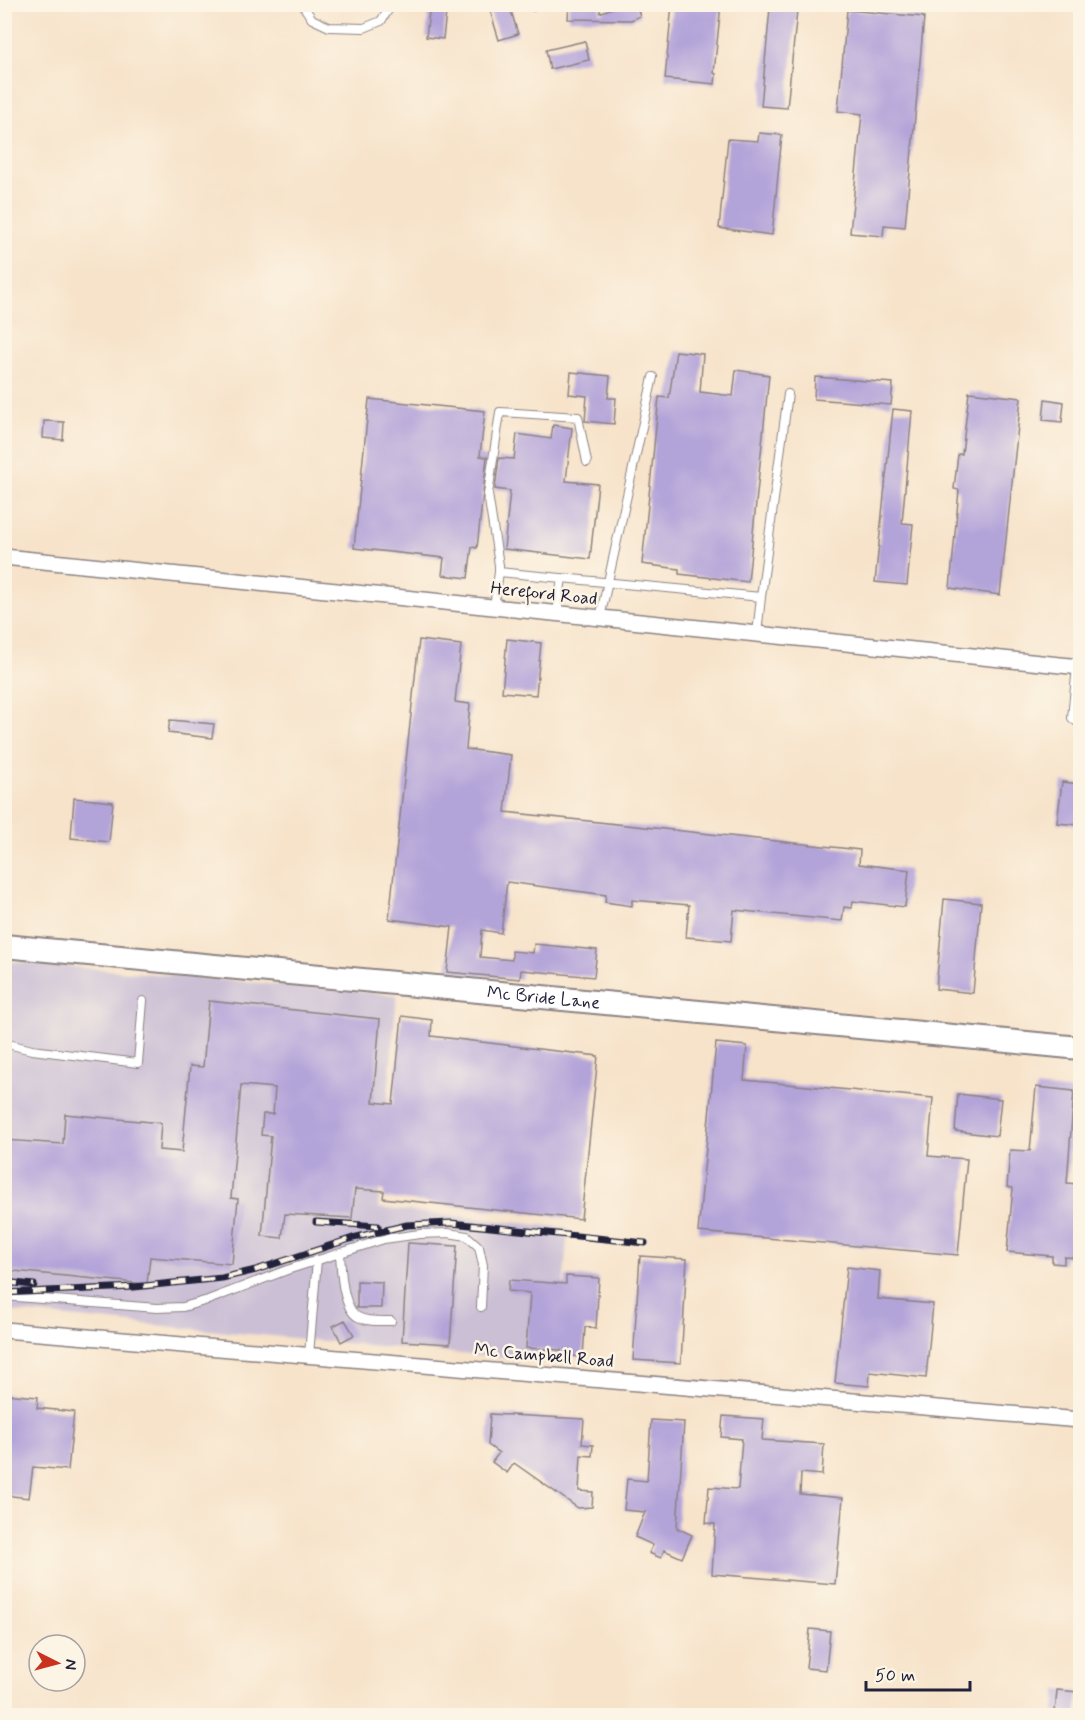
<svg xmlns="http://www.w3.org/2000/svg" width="1085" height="1720" font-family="Mynerve,sans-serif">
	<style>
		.industrial { fill: #cbbfd5 }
		.building { fill: #b2a3d9 }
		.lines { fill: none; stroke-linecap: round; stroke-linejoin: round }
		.lane-casing { stroke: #8c8282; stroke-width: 10 }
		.street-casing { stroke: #8c8282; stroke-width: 18 }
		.secondary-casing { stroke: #8c8282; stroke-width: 26 }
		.lane { stroke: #fff; stroke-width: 8 }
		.street { stroke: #fff; stroke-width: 15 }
		.secondary { stroke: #fff; stroke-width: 22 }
		.rail-casing { stroke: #22223b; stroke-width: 7 }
		.rail { stroke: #fcf5e5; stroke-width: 4.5; stroke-dasharray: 14; stroke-linecap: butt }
		.labels { text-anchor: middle; stroke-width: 5; stroke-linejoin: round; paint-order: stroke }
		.street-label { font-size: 18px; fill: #22223b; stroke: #fcf5e5 }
	</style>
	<rect width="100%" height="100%" fill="#fcf5e5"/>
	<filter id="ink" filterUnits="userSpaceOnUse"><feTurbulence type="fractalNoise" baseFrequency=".0167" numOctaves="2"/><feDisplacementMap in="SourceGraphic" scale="12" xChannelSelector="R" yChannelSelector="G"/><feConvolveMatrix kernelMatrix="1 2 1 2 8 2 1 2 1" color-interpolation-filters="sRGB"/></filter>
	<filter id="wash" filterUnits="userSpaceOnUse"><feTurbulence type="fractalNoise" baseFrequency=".008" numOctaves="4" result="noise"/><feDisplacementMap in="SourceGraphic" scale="24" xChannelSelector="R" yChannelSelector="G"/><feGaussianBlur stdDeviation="1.35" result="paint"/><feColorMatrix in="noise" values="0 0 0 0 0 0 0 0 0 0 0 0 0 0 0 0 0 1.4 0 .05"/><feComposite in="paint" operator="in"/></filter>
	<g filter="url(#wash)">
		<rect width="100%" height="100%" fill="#f7e3ca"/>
		<path class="industrial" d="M4,961l393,34 -19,213 190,20 -11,135 -552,-52z"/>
		<g id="blocks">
			<path class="building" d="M430,4h17l-4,35 -17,-2z
				M488,4h21l9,30 -19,6z
				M569,4h31v9l22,-9h14l4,12 -9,4 -63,-1z
				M672,4h49l-7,69 2,1 -1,10 -50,-5z
				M770,8l27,3 -10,97 -26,-2z
				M847,10l77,7 -19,210 -21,-2 -1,11 -33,-3 12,-119 -24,-3z
				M585,41l4,19 -39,9 -4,-19z
				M759,133l23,2 -10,100 -53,-7 9,-89 30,2z
				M676,351l27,3 -3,38 33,4 3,-26 33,5 -21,207 -69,-8v-5l-37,-5 17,-167 10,1z
				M571,372l39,4 -2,22h8l-2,26 -29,-3 2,-25 -18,-2z
				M815,377l78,6 -2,22 -77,-6z
				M969,392l52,6 -21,197 -50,-7 9,-98 -5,-1 4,-35h4z
				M369,399l116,12 -5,45 7,1 -10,91 -5,-1 -4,31 -26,-3 2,-17 -90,-10z
				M1045,399l19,3 -2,20 -19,-2z
				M893,409l19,2 -10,112 11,1 -6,61 -32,-3z
				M44,421l20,1 -1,18 -20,-2z
				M553,425l19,3 -6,53 32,3 -8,75 -86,-10 6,-58 -15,-2 4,-31 15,1 3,-25 34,5z
				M507,639l34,4 -5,52 -34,-3z
				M419,640l42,5 -6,57 15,2 -4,45 45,6 -6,57 355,38 -1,14 50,6 -4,37 -52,-6 -1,7 -8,-1 -2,14 -108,-11 -3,31 -45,-4 3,-32 -57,-5v6l-27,-4 1,-7 -99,-13 -6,51 -19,-3 -2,27 32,3v-9l21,2 1,-9 63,6 -3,27 -73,-7 -1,9 -73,-7 5,-45 -63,-8z
				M170,720l44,4 -2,14 -44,-5z
				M1062,782l18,2v41l-23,-2z
				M74,798l39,4 -4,40 -38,-4z
				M944,899l37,4 -8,90 -37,-4z
				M209,1001l171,18 -7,83 20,2 9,-88 30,4 -1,16 167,20 -17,163 -198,-21 1,-7 -29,-2 -3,29 -67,-4 -3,24 -20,-2 9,-100 -10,-1 2,-21h10l2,-26 -34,-3 -10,113 7,1 -6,65 -82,-7 -3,27 -143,-14v-130l59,4 2,-30 96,9 -2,27 23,2 8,-86 13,1z
				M716,1043l31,3 -3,34 189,18 -5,58 39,3 -9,96 -260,-23z
				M1036,1087l38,4 -7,92 10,1v7l3,1v66l-16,-1v7l-12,-1v-7l-45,-4 6,-64 -6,-1 3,-37 20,1z
				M958,1094l43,5 -4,37 -42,-5z
				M408,1243l49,3 -7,98 -48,-3z
				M640,1256l47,3 -6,104 -48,-3z
				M847,1267l33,4 -2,28 55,5 -7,74 -56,-6 -1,14 -34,-3z
				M566,1276l33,2 -3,50 -11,-1 -2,30 -22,-2v-5l-35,-2 4,-55 -22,-2 1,-11 57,4z
				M357,1281l25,1 -1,26h-24z
				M345,1320l9,15 -13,7 -8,-16z
				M4,1394l34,3 -1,11 37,4 -6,58 -35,-3 -4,31 -25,-3z
				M490,1414l94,5 -2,25 11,1 -1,11 -11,-1 -2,36 14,1 -1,15 -14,1 -64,-45 -7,10 -15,-11 7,-9 -11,-8z
				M723,1416l41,3 -2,21 62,4 -2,31 -21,-2 -1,21 43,4 -8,86 -123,-10 3,-50 -9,-1 3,-36 29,2 4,-50 -21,-2z
				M651,1420l33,2 -7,106 15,7 -10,23 -18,-8 -3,8 -12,-5 4,-8 -18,-8 10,-25 -21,-2 3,-31 20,2z
				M810,1629l20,2 -4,39 -20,-2z
				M1057,1690l21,2 -2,22 -21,-2z"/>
		</g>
	</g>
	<g filter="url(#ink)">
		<use href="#blocks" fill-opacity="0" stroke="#8c8282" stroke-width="1.5"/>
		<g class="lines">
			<defs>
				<path id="lane" d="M302,4l10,15 17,8 35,1 17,-7 11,-17
					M533,7v-3
					M499,572v-7l-11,-71 12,-82 78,5 9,45
					M761,597l27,-203
					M494,607l5,-35 262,25 -4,37
					M557,613l5,-35
					M600,618l53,-241
					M1077,666l-5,52 8,6
					M4,1043l28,7 106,13 5,-62
					M340,1253c1,16 2,55 18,64 9,5 23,4 33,4
					M4,1296l153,12 26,-1 25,-7 79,-30 97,-31 36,-5 28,-1 19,3 12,11 4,18 -2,42
					M309,1355l8,-95"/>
				<path id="street" d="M4,557l1076,110
					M4,1330l1076,90"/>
				<g id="secondary">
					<path id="s1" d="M4,946l1076,102"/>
				</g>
			</defs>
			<use href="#lane" class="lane-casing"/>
			<use href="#street" class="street-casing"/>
			<use href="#secondary" class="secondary-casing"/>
			<use href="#lane" class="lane"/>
			<use href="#street" class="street"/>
			<use href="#secondary" class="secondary"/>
			<defs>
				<path id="rail" d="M316,1222l62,4
					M4,1282l30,3
					M4,1293l130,-6 88,-9 34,-8 97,-32 54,-13 44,-2 194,20"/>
			</defs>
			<use href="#rail" class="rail-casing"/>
			<use href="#rail" class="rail"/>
		</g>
	</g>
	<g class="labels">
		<g class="street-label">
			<text transform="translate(544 593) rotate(6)" y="6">Hereford Road</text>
			<text dy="6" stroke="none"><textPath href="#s1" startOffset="542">Mc Bride Lane</textPath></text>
			<text transform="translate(544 1355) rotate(5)" y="6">Mc Campbell Road</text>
		</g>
	</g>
	<rect width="1085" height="1720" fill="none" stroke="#fcf5e5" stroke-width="24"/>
	<g transform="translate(57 1663) rotate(96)"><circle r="28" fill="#fcf5e5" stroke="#a5a1a1" stroke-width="1.5"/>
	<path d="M0-4.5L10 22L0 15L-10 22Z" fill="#c8321e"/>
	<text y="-9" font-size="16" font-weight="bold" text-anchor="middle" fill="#22223b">N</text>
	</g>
	<path d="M866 1681v9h104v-9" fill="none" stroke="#22223b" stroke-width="3"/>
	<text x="875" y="1681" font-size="18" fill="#22223b" stroke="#fcf5e5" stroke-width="4.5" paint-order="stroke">50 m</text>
</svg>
